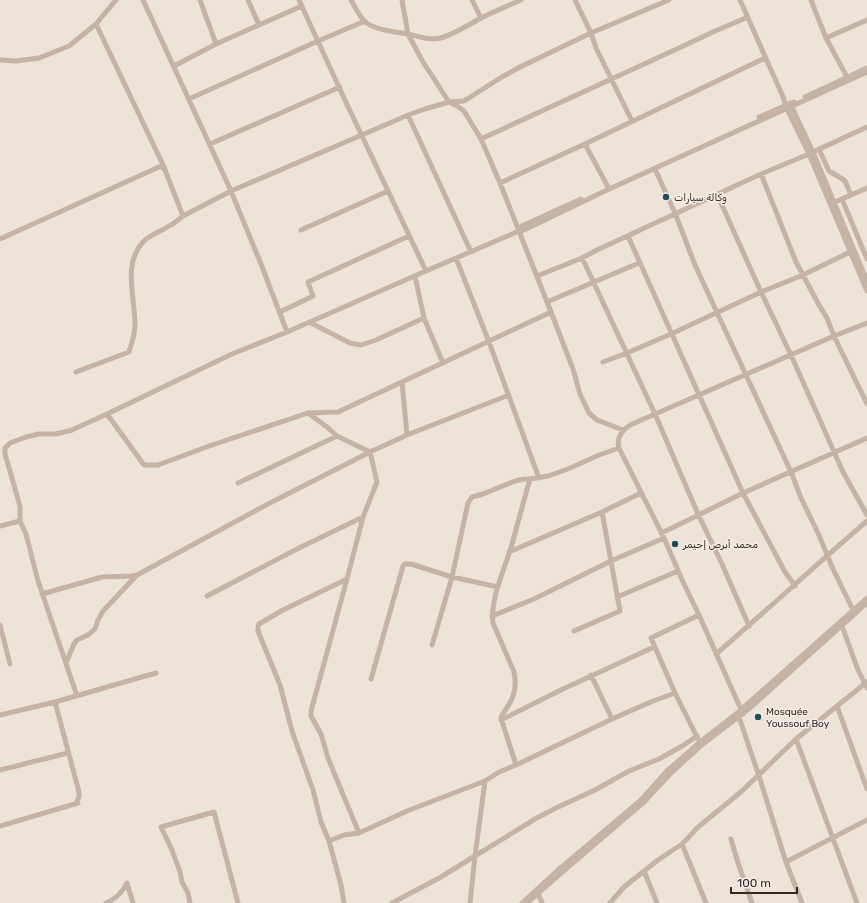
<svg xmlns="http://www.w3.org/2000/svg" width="867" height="903" font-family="Rubik,'Noto Naskh Arabic',sans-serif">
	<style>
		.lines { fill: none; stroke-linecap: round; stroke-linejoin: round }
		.minor { stroke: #c5b3a6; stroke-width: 5 }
		.poi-dot { fill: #204f50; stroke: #f7eee5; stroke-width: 1.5 }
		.labels { text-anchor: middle; stroke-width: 3; stroke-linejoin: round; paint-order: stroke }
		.poi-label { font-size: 10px; fill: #322926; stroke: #f7eee5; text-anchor: start }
	</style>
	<rect width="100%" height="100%" fill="#eee3d9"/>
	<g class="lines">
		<path class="minor" d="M143,0l88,191 30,73 26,68
			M200,0l16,44
			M248,0l11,25
			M299,0l45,98 82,173
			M351,0c4,7 8,15 13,21 10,9 31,11 44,13 10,2 22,7 33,4 13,-4 26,-12 38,-19 14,-7 28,-13 42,-19
			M402,0l6,34 15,28 26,40 8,4 7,5 17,28 19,44 51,129 22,57 7,25 9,19 8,7 26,10
			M472,0l9,18
			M575,0l16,33 5,15 36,73
			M740,0l44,99 1,6 24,49 58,137
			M811,0l15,38 21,39
			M96,24l69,145
			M826,38l41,-18
			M0,60l16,1 23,-3 30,-12 27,-22 20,-24
			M174,66l42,-22 86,-38
			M805,97l62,-29
			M189,99l129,-58 47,-20
			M790,103l23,49 54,129
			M408,115l63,137
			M759,117l35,-15
			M481,139l198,-91 34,-16 35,-15
			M210,144l130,-57
			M585,144l23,43
			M819,149l10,22 15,9 2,3 5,12
			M813,152l54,-25
			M655,169l20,44 20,52 51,110 45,97 10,26 17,35 15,36 20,41
			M761,174l35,88 23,43 8,13 7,18 33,68
			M500,183l85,-39 180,-86
			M717,194l44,98 30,63 52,117 24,43
			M842,199l25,60
			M833,203l34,-15
			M301,230l87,-39
			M519,231l3,-5 59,-27
			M628,236l115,257 42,79 10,14
			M0,239l159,-72h3l3,3 18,46 48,-25 131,-56 46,-20 17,-6 24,-7 15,-1 38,-24 18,-10 71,-34 78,-33
			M456,258l33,84 50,136
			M582,258l4,8 69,148 43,100 24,50 27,62
			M415,276l9,42 19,45
			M537,276l45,-18 15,-8 164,-76 48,-20
			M547,302l92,-39
			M280,312l33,-16 -5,-14 101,-46
			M309,322l41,21 11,2 15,-5 48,-22
			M603,362l24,-9 44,-19 90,-42 42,-17 47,-23
			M76,372l53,-20c3,-9 6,-18 6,-28 0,-27 -13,-61 9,-83 6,-6 19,-11 27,-16 4,-2 8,-6 12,-9
			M308,413l19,14 10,9 33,16 7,30 -14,35 -16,62 -36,132v5l10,18 7,24 9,22 22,53 -15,2 -15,6 12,44 3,18
			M107,414l37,51h14l54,-20 96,-32 30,-1 213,-100
			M407,435l102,-40
			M619,448c-3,-10 2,-17 11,-23l204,-89 33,-13
			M238,483l99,-47
			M0,526l20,-5
			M661,533l9,-4 73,-36 124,-55
			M509,552l93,-40 39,-19
			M42,594l60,-17 30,-1 5,-1 131,-71 102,-52 37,-17 -5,-53
			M207,596l90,-47 66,-32
			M617,597l61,-26
			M492,616l42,-17 77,-38 53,-23
			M0,625l10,39
			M842,626l16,44 9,18
			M574,631l46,-20 -18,-99
			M432,645l20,-68 16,-74 4,-6 11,-3 32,-13 9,-2h6l18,-3 20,-7 31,-14 20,-7 45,90 19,44 16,33 44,99
			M716,654c51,-44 100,-89 151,-133
			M66,663l8,-19 3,-4 11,-5 7,-6 3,-9 5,-9 34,-36
			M591,675l21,44
			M371,679l32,-113 2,-2h6l41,13 46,10
			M77,696l-39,-115 -12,-47 -6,-13v-15l-15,-52v-6l5,-5 16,-6 13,-3h17l16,-4 35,-16 125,-60 55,-22 139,-61 93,-40 5,-1 83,-40 260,-118
			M837,706l30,83
			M0,715l55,-13 101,-29
			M739,717l20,59 27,86 16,41
			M501,720l62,-31 91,-42
			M698,739l-23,-46 -24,-55 48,-23
			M796,739l61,164
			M516,765l-15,-47 1,-3c10,-14 16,-24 12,-43l-21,-49c-3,-22 10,-51 17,-72 7,-24 13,-48 20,-72
			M0,770l68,-17
			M0,826l78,-23h-2l3,-6v-5l-24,-90
			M359,833l48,-22 78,-30 14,-9 17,-7 96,-46 41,-18 22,-8
			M731,839l7,24 14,40
			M329,841l-8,-19 -8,-32 -21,-59 -12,-46 -22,-54v-4l1,-3 24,-14 64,-31
			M682,844l24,59
			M786,862l81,-42
			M644,871l13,32
			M127,883l6,20
			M538,893l4,10
			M106,903c10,-4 16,-10 21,-20
			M190,903l-2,-10 -6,-11 -2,-10 -8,-22 -11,-23 53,-15 24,91
			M392,903l49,-26 94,-58 21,-11 39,-18 34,-19 30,-12 25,-14 13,-9
			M470,903l5,-47 10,-75
			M522,903l35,-32 84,-71 26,-29 33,-29 36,-28 131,-116
			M527,903l33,-29 84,-72 26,-28 33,-30 47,-36 117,-105
			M610,903l14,-16 34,-27 24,-16 6,-6 9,-10 45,-37 54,-52 71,-57"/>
	</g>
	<g class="poi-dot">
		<circle cx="666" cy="197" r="4"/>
		<circle cx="675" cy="544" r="4"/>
		<circle cx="758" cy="717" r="4"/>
	</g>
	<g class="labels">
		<g class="poi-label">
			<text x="674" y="201">وكالة سيارات</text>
			<text x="683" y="548">محمد أبرص إحيمر</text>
			<text x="766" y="715">Mosquée<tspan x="766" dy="12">Youssouf Boy</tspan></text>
		</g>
	</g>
	<path d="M731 887v6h66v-6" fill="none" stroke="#322926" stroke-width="2"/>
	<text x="737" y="887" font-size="12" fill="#322926" stroke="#f7eee5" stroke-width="3" paint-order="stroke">100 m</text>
</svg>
